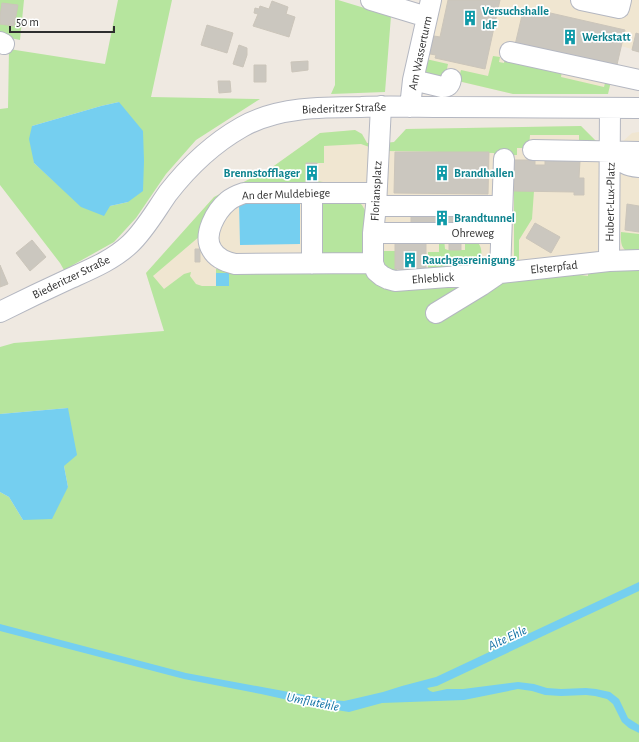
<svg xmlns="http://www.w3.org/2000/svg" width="639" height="742" font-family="'Alegreya Sans',sans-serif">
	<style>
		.education { fill: #f0e6d1 }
		.green { fill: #b6e59e; fill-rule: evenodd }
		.water { fill: #75cff0 }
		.building { fill: #cbc7bf; stroke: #cbc5ba }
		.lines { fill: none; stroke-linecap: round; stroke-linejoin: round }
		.minor-casing { stroke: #b4b7c1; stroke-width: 22 }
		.minor { stroke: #fff; stroke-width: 20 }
		.labels { text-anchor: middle; stroke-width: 3.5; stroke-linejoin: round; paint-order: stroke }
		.culture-label { font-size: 12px; font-weight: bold; fill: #0d838f; stroke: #fff; text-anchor: start }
		.street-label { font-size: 12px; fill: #2e2e2e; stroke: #fff }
		.water-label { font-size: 13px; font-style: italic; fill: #0d6fa3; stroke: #fff }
	</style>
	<rect width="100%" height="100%" fill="#efe9e1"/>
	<path class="education" d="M439,0h200v52l-7,-2v-1l-11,-3 -7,23 -6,25h-95l-90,-21z
		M581,126l18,18 23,-2 10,-9 7,-1v152l-474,47 -19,-58 68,-76 57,-29 49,-35 35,-3 7,4 6,9h17l9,-1 12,-13z"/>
	<path class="green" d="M0,0h24l-4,40 -20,-4z
		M118,0h54l-21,97 109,2 -64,41 -30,34 -30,44 -22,24 -50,28 -4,-7 -60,-78v-76l8,-1 1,-59 96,15zM119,102l9,100 -18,4 -53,-22 -23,-21 -2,-37 69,-20z
		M335,0h3l53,16 -6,76 -54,2 4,-9z
		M493,56l7,1 -1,5 5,1 1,-6 57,14 -1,6 43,10 2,-8 5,2 -3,13h-95l-55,-13 3,-11 27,6z
		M426,59l22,5 -3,14 -22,-5z
		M581,126l18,18 -20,2v-11h-49l-1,13h-12v7h-23v-2l-107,-2 -2,-8 9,-1 12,-13z
		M355,130l7,4 5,9h5v5l-11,-4 -37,2v17h-7v18l6,1v7h-73l-50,47 -47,40 11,13 20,-15 7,-2 -1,4 6,8 6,2h27v-13h-13v-4l142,-1 137,15 85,-14v6l8,1v-8l51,-3v477h-639v-250l9,5 14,23 45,-33 -4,-21 4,-58 -68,6v-67l14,-4 150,-12 -18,-58 68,-76 57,-29 49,-35z
		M514,191h20l-2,28 -13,21v22l-5,1z
		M317,198l40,2 5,5 4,7 1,42 -49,5z
		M621,232l18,2v24c-15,-8 -19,-8 -18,-26z
		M444,238l1,11 3,1h17v-12c3,1 7,2 10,3 9,4 7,17 3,24l-50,6v-19h11v-10z
		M380,251h15v18h2v3l-9,2 -11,-20z"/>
	<path class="water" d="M119,102l24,29 1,30 -1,30 -15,11 -18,4 -6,10 -23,-9 -47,-44 -5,-24 3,-13 69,-20z
		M300,201v43l-60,1 -1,-43z
		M216,273h13v13h-13z
		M68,408l9,47 -13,11 4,21 -16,32 -29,1 -14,-23 -9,-5v-78z
		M639,582v9l-202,95 -10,2 3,3 3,1 14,-3h16l55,-7 16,2 13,4 14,1 25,-1 10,1 14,3 9,7 9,19 11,7v8l-10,-5 -7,-6 -9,-18 -6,-5 -12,-3 -9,-1 -25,1 -16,-1 -13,-4 -14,-2 -54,11 -82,3 -33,9 -25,-4 -63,-14 -77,-15 -184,-48v-7l186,49 146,27 12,1 9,-2 30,-7 19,-6 34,-9z"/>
	<path class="building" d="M448,0h52l-15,69 -50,-11 1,-3 -6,-1 4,-18 6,1z
		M272,1l16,6 -2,7 9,3 -6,20 -36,-11 5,-12 -4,-1 1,-5 4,1 1,-3 9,3z
		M2,3l16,2 -4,21 -14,-2v-8z
		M524,7l101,23 -9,39 -101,-24z
		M207,25l26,8 -6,20 -26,-8z
		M636,33l3,1v18l-7,-2z
		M239,45l8,3v7l-4,12 -10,-3z
		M308,61v9l-16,2 -1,-10z
		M254,65h12v17h-12z
		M218,81h12l1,11 -12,1z
		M395,152h94l-1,42 -94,-1z
		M514,160h21v5h10v-5l35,1 -1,17h5v17h-10v-3l-60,-1z
		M306,163h11v19h-11z
		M627,204l12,2v26l-14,-2z
		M473,214v16h-62v-15z
		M535,223l25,14 -9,16 -25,-15z
		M32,240l14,17 -16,14 -14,-18z
		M395,242h31v28l-31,-1z
		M449,243h12v7h-12z
		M195,249h5v13h-5z
		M0,265l8,19 -8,3z"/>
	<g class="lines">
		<defs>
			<path id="minor" d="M371,0l56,17
				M581,0l38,8 2,-8
				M0,42l4,2
				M510,52l129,28
				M413,80l29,7c6,0 8,-2 9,-8
				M381,106l-5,100 -3,27v30l3,8 6,5 6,3 7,2 105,-8 109,-12 30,-1
				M410,107l3,-27 18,-80
				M533,150l106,2
				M610,152c10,9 15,14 29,15
				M312,193v71
				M376,206h126
				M373,233h128
				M609,261l1,-153
				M373,263l-138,1c-9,-2 -18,-5 -23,-14 -10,-15 4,-39 16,-49 5,-4 10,-6 16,-8h132
				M500,273l4,-114
				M0,312c24,-12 47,-23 71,-34 20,-9 42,-18 59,-34 15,-14 26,-34 38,-51 21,-27 44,-49 74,-66 35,-20 80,-20 119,-20 28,-1 57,0 85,0 64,0 129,1 193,1
				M436,313l46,-28 16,-11"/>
		</defs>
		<use href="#minor" class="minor-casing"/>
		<use href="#minor" class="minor"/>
	</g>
	<defs>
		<symbol id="building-bare" viewBox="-9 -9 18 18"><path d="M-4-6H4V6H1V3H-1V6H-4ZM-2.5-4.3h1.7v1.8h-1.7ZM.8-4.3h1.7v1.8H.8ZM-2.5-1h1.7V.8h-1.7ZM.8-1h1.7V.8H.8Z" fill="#0f9aa8" stroke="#fff" stroke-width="2.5" paint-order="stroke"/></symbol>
	</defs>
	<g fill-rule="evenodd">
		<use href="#building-bare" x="459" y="7" width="22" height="22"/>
		<use href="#building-bare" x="559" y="26" width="22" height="22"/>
		<use href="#building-bare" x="301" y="162" width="22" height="22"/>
		<use href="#building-bare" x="431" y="162" width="22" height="22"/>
		<use href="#building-bare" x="431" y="207" width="22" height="22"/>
		<use href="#building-bare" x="399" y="249" width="22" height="22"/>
	</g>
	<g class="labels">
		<g class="culture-label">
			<text x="482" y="15">Versuchshalle<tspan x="482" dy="14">IdF</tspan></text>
			<text x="582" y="41">Werkstatt</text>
			<text x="300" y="177" text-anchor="end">Brennstofflager</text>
			<text x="454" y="177">Brandhallen</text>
			<text x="454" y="222">Brandtunnel</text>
			<text x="422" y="264">Rauchgasreinigung</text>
		</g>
		<g class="street-label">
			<text transform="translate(420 53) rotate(-78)" y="4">Am Wasserturm</text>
			<text transform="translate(344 108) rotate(-2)" y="4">Biederitzer Straße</text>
			<text transform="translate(376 191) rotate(-87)" y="4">Floriansplatz</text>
			<text transform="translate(286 194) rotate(-2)" y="4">An der Muldebiege</text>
			<text transform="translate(610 202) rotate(-89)" y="4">Hubert-Lux-Platz</text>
			<text x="473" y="237">Ohreweg</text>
			<text transform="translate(554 267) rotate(-6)" y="4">Elsterpfad</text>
			<text transform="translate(71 277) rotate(-26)" y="4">Biederitzer Straße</text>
			<text transform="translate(433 278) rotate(-4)" y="4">Ehleblick</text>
		</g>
		<g class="water-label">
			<text transform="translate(507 637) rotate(-25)" y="5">Alte Ehle</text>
			<text transform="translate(313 701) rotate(11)" y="5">Umflutehle</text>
		</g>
	</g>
	<path d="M10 26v6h104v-6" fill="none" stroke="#2e2e2e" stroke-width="2"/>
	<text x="16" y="26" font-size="12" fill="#2e2e2e" stroke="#ffffff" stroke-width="3" paint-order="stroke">50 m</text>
</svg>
